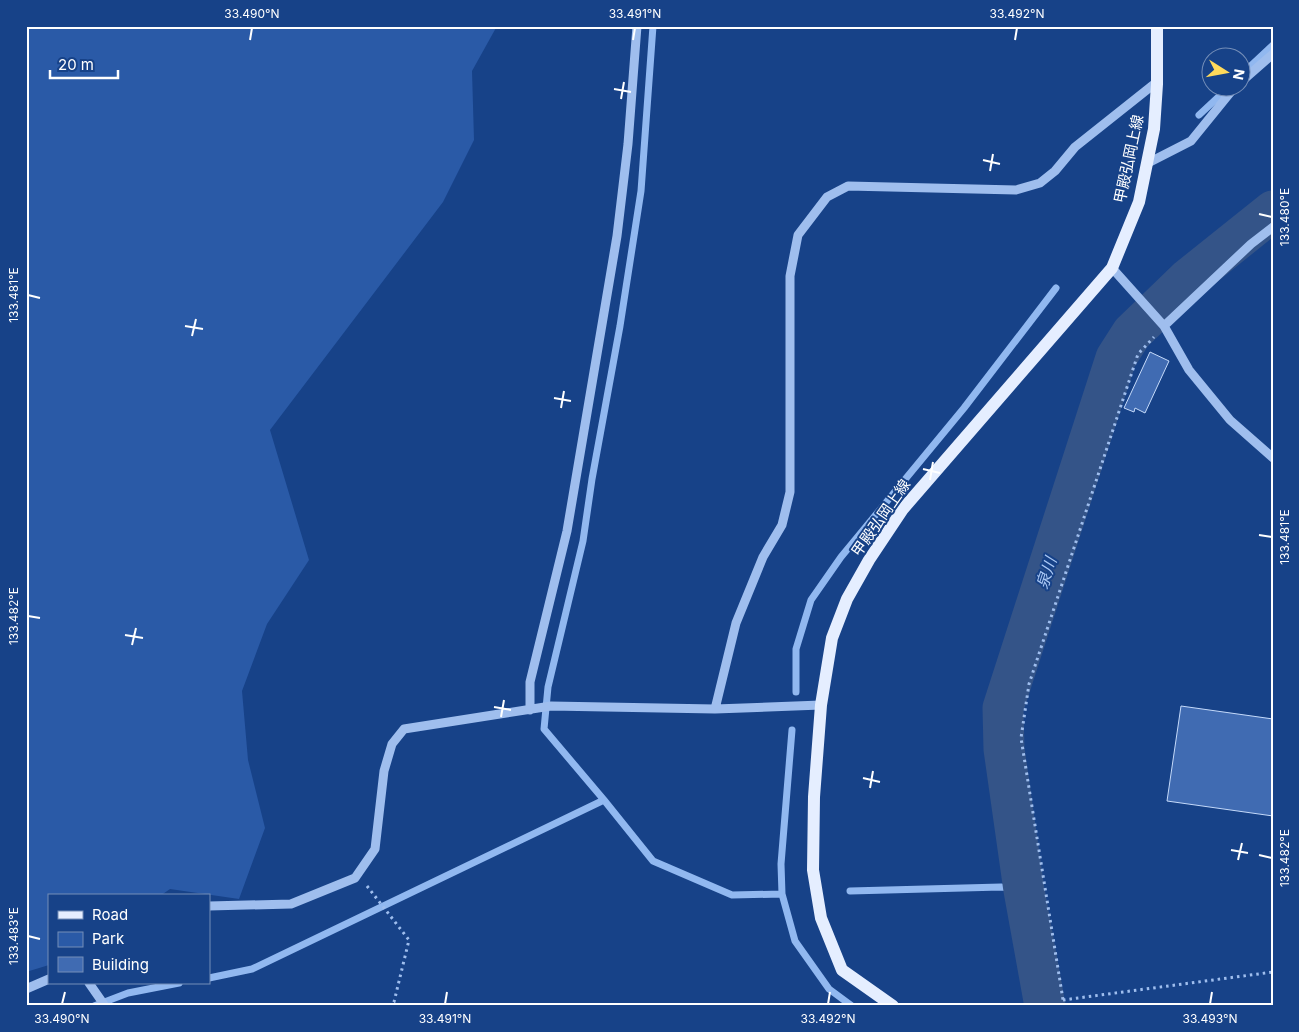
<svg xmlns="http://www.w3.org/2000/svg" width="1299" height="1032" font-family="Inter,'Noto Sans JP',sans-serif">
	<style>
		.green { fill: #2a5aa7 }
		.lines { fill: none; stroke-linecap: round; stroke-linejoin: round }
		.stream { stroke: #91b8f0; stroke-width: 7 }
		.river { stroke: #345488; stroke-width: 41 }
		.building { fill: #406bb2; stroke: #c5dafa }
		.path { stroke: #9fbeee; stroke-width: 3; stroke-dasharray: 2.5 4; stroke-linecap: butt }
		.minor { stroke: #9fbeee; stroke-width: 9 }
		.major { stroke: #e5eeff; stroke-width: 12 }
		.ticks { fill: none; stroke: #fff; stroke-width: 2 }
		.labels { text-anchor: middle; stroke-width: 4; stroke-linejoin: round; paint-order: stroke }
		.street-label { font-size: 15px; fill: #fff; stroke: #174288 }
		.water-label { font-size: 16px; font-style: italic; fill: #aac8f5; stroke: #174288 }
		.neatline { fill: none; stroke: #fff; stroke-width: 2 }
		.ticks-label { font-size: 12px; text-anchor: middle; fill: #fff }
	</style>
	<rect width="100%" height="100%" fill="#174288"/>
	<path class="green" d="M26,26h471l-25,45 2,69 -31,62 -173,228 39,130 -42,64 -25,67 6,69 17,68 -26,71 -69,-10 -10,7h-111v69l-23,7z"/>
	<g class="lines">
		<path class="stream" d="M653,26l-12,165 -21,135 -28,153 -9,62 -35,146 -4,42 60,71 49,61 79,34 50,-1
			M1242,74l31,-29
			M1199,115l29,-27
			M796,692v-43l15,-49 30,-43 123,-149 92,-120
			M792,730l-11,134 1,30 13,47 34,48 23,17
			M850,891l151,-4 23,3
			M209,978l43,-9 352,-169
			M94,1006l34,-13 51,-10"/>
		<path class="river" d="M1045,1006l-21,-116 -20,-141 -1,-41 113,-350 16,-25 56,-54 85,-68"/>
	</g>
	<path class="building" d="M1150,352l19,9 -24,52 -10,-5 -1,4 -10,-4z
		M1181,706l92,13v97l-106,-15z"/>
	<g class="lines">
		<path class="path" d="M367,886l42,54 -15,62 -4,4
			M1063,1000l210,-28
			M1064,1006l-43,-268 8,-54 109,-330 16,-17"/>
		<path class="minor" d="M1242,81l31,-27
			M1146,164l45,-23 43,-53
			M1112,268l52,58 25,44 41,50 43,38
			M1164,326l87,-82 22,-17
			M715,709l21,-86 27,-66 19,-32 8,-33v-216l8,-41 29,-38 21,-11 168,4 24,-7 15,-12 20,-24 78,-62 4,-1
			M530,710v-28l37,-151 50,-295 11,-92 9,-118
			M209,906l82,-2 64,-26 20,-29 9,-78 8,-27 12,-15 147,-23 164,3 106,-4
			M89,983l16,23
			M26,989l23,-10"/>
		<path class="major" d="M893,1006l-51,-36 -21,-52 -8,-48 1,-73 7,-92 11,-67 15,-39 22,-39 34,-51 209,-241 27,-66 15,-73 3,-45v-58"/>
	</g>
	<path class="ticks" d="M250,40l2,-12M633,40l2,-12M1015,40l2,-12M614,89l17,3M621,99l3,-17M983,160l17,4M990,171l3,-17M1259,214l13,3M28,295l12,3M185,326l18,3M192,336l4,-17M554,398l17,3M561,408l3,-17M923,469l17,4M930,480l3,-18M1259,535l13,2M28,616l12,2M125,635l18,3M132,645l4,-17M494,707l17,3M501,717l3,-17M863,778l17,4M870,788l3,-17M1231,850l17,3M1259,855l13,3M1238,860l4,-17M28,936l12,3M62,1004l3,-12M445,1004l2,-12M828,1004l2,-12M1210,1004l2,-12"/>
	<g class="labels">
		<g class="street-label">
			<text transform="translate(1129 159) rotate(-78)" y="5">甲殿弘岡上線</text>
			<text transform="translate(881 518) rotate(-55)" y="5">甲殿弘岡上線</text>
		</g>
		<g class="water-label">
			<text transform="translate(1046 573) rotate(-72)" y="6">泉川</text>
		</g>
	</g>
	<rect width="1299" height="1032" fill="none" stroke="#174288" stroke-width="55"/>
	<rect x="48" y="894" width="162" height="90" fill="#174288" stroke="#748eb8"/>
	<rect x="58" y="911" width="25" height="8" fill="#e5eeff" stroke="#748eb8"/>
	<text x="92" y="920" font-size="15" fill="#ffffff">Road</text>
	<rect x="58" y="932" width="25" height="15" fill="#2a5aa7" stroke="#748eb8"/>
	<text x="92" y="944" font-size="15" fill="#ffffff">Park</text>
	<rect x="58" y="957" width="25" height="15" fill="#406bb2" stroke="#748eb8"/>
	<text x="92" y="970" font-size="15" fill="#ffffff">Building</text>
	<g transform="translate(1226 72) rotate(101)"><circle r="24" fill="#174288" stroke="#748eb8"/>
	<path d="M0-4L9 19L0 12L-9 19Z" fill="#ffda5b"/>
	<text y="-8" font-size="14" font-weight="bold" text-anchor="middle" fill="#ffffff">N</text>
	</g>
	<path d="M50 70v8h68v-8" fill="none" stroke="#ffffff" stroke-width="2.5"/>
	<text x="58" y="70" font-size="15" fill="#ffffff" stroke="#174288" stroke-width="4" paint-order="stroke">20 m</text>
	<rect x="28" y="28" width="1244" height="976" class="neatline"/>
	<g class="ticks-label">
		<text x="252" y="18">33.490°N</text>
		<text x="635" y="18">33.491°N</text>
		<text x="1017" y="18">33.492°N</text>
		<text transform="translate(1285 217) rotate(-90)" y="4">133.480°E</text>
		<text transform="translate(14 295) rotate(-90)" y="4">133.481°E</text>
		<text transform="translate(1285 537) rotate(-90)" y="4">133.481°E</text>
		<text transform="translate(14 616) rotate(-90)" y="4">133.482°E</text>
		<text transform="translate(1285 858) rotate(-90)" y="4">133.482°E</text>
		<text transform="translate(14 936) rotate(-90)" y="4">133.483°E</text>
		<text x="62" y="1023">33.490°N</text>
		<text x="445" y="1023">33.491°N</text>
		<text x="828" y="1023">33.492°N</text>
		<text x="1210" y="1023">33.493°N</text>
	</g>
</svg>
